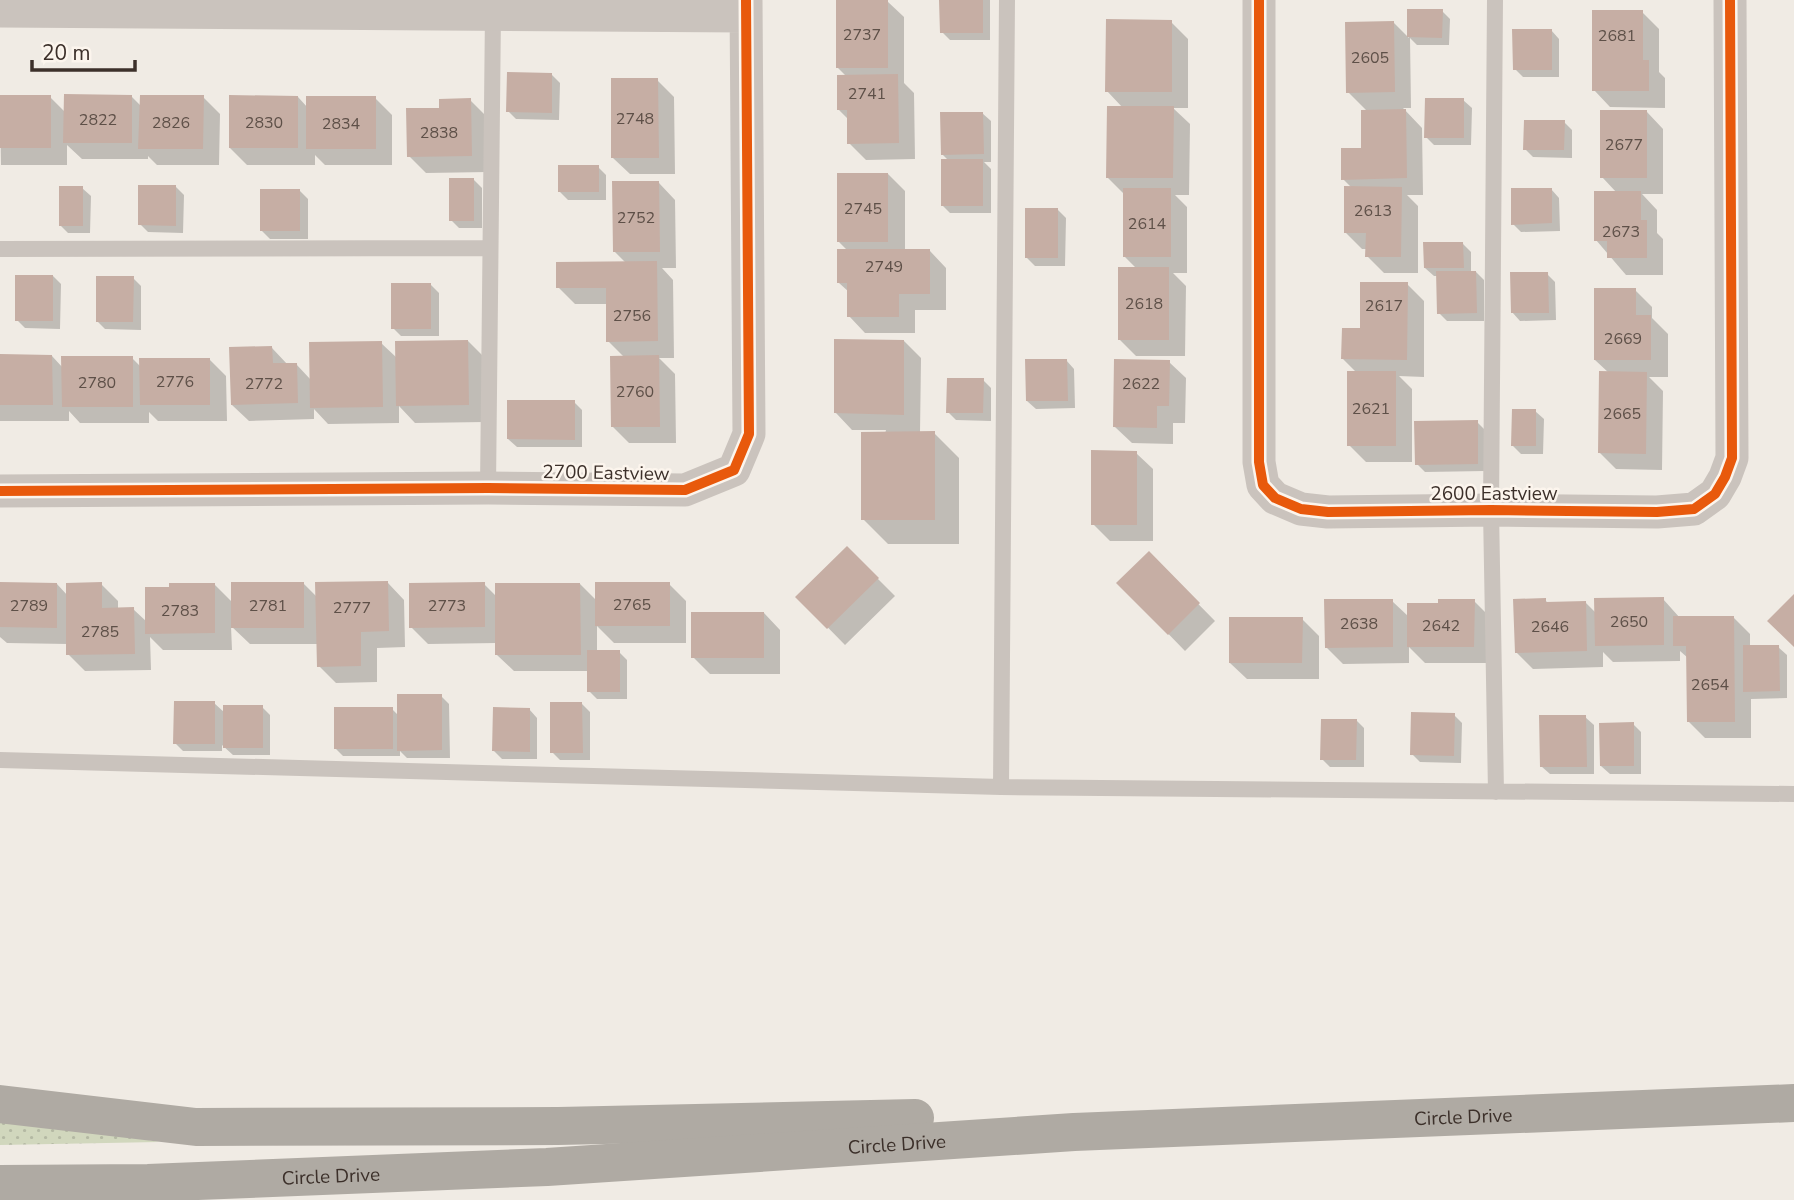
<svg xmlns="http://www.w3.org/2000/svg" width="1794" height="1200" font-family="'Nunito Sans',sans-serif">
	<style>
		.green { fill: url(#green-dots) }
		.shadow { fill: #0003 }
		.building { fill: #c6aea4 }
		.lines { fill: none; stroke-linecap: round; stroke-linejoin: round }
		.service { stroke: #cac3bd; stroke-width: 16 }
		.minor { stroke: #cac3bd; stroke-width: 33 }
		.motorway { stroke: #afaaa3; stroke-width: 38 }
		.cycleway-casing { stroke: #fcf5ed; stroke-width: 15 }
		.cycleway { stroke: #e8590c; stroke-width: 10 }
		.labels { text-anchor: middle; stroke-width: 5; stroke-linejoin: round; paint-order: stroke }
		.number-label { font-size: 16px; fill: #5e5048 }
		.street-label { font-size: 19px; fill: #3c302a; stroke: #fcf5ed }
	</style>
	<defs>
		<pattern id="green-dots" width="8" height="8" patternUnits="userSpaceOnUse" patternTransform="scale(1.75)"><rect width="8" height="8" fill="#d1d7bd"/><path d="M2 2h.1M6 6h.1" fill="none" stroke="#b4b9a3" stroke-width="1.8" stroke-linecap="round"/></pattern>
	</defs>
	<rect width="100%" height="100%" fill="#f0ebe4"/>
	<path class="green" d="M0,1112l159,30 -159,3z"/>
	<path class="shadow" d="M941,0h49v40h-40l-8,-8z
		M887,1l17,16v66l10,10 1,66 -49,1 -17,-17v-23l-10,-10 7,-34 -8,-8z
		M1409,11h33l8,8 -1,26h-32l-7,-7 1,70h-8l19,20 1,67h-16l11,11v67h-34l-17,-17v-7h-5l-17,-17 7,-44 -9,-9 20,-29 5,-38 -20,-20 45,-70 16,16z
		M1642,12l17,17v43l6,6v30l-55,-1 -16,-17z
		M1171,22l17,17v69h-15l17,16 -1,71h-14l12,12v66h-14l13,13 -1,70h-49l-17,-17 18,-70 -12,-12v-62l-17,-17 15,-70 -16,-17z
		M1551,30l8,9v38h-36l-8,-8z
		M552,75l8,8 -1,37 -43,-1 -8,-8z
		M657,80l17,17 1,77h-45l-17,-16z
		M0,96l50,1 15,15 67,-15 9,9 62,-9 17,17 -1,51h-62l-9,-9v3h-66l-15,-14v20h-66z
		M298,97l10,11 67,-10 17,17v50h-67l-10,-10v10h-68l-17,-17z
		M470,100l17,17 1,55 -62,1 -17,-17 32,-47z
		M1463,100l9,8 -1,37h-37l-8,-8z
		M1647,112l16,17v65h-21l15,16v23l6,6v36h-37l-30,-35 21,-47 -15,-16z
		M982,113l9,8v41h-7l7,7v44h-41l-8,-8 7,-44 -7,-7z
		M1564,122l8,8v28l-39,-1 -8,-8z
		M598,167l8,8v25h-38l-8,-8z
		M888,174l17,17v60h25l16,17v42h-31v23h-50l-16,-17v-24l-10,-9 9,-32 -9,-9z
		M474,180l8,8v40h-23l-8,-8z
		M659,183l16,17 1,68h-14l11,12 1,78h-15l16,16 1,69h-47l-17,-17 12,-69 -16,-16v-37h-33l-17,-17 68,-24 -12,-12z
		M176,187l8,8 -1,38 -35,-1 -8,-8z
		M82,188l9,8 -1,37h-22l-8,-8z
		M1551,189l8,9 1,33 -39,1 -8,-8z
		M300,191l8,8v40h-38l-8,-8z
		M1058,210l8,8 -1,48h-30l-8,-8z
		M1463,244l8,8v20h5l8,8v41h-37l-8,-8 -1,-37h-4l-9,-8z
		M1547,274l8,8 1,38 -36,1 -8,-9z
		M53,276l8,8 -1,45 -35,-1 -8,-8z
		M133,278l8,8v44l-36,-1 -8,-8z
		M1407,284l17,17v76l-25,-1 13,13v73h-46l-17,-17 8,-72 -14,-14z
		M431,285l8,8v43h-38l-8,-8z
		M1635,290l17,17v11l16,16v43h-19l14,14 -1,79 -46,-1 -17,-17 10,-79 -14,-13z
		M468,341l17,17v64l-70,1 -16,-17v17l-71,1 -14,-15v10l-65,2 -17,-16 40,-57 16,17 8,-1 15,16 70,-37 16,15z
		M904,341l17,17 -1,75h14l25,25v86h-71l-25,-25 23,-89h-34l-16,-17z
		M0,356h52l11,12 69,-10 9,9 68,-8 17,17 1,45h-69l-9,-9v11h-69l-11,-12v10h-69z
		M1066,360l8,9 1,39 -39,1 -9,-8z
		M1169,362l17,16 -1,45h-12v21l-41,-1 -17,-16z
		M983,380l8,8v33l-35,-1 -8,-8z
		M574,402l8,8v37h-65l-9,-8z
		M1535,411l9,8 -1,35h-22l-8,-8z
		M1477,422l8,8v41l-60,1 -8,-8z
		M1136,453l17,16v72h-43l-17,-17z
		M847,548l48,48 -50,49 -47,-48z
		M1149,554l66,67 -30,30 -66,-68z
		M303,583l15,15 70,-15 16,17 1,47 -28,1v34l-41,1 -17,-17 -1,-22h-68l-19,-18 1,24h-69l-13,-13 1,33 -66,1 -17,-17v-10l-61,-1 -7,-6v-53h57l11,12 33,-12 17,17v9l15,-1 14,13 67,-38 19,19z
		M484,584l12,12 84,-12 17,17 72,-17 17,17v42h-72l-17,-17v26h22l8,8v39h-30l-8,-8v-20h-75l-17,-16v-12l-69,1 -17,-17z
		M1663,599l17,19 53,-1 17,17v13h28l9,8v43l-36,1v39h-46l-17,-17v-63l-8,-7v10l-67,1 -10,-10v15l-70,2 -17,-17 29,-52 3,3 37,-1 11,11z
		M1392,601l17,16 65,-16 17,17v45h-66l-16,-16v16l-66,1 -17,-17z
		M764,613l16,17v44h-70l-17,-17z
		M1302,619l17,17v43h-72l-17,-16z
		M441,696l8,8 1,54h-43l-7,-7v5h-57l-8,-8 57,-39 7,7z
		M214,703l11,10 37,-6 8,8v40h-37l-11,-10v6h-39l-8,-8z
		M582,704l8,8v48h-30l-8,-8z
		M529,709l8,9v41h-35l-8,-8z
		M1454,715l8,8 -1,40 -41,-1 -8,-8z
		M1585,717l9,8v49h-44l-9,-8z
		M1356,720l8,8v39h-34l-8,-8z
		M1633,724l8,8v42h-31l-9,-8z"/>
	<path class="building" d="M836,0h52v68h-52z
		M939,0h44v33h-43z
		M1407,9h36l-1,29 -35,-1z
		M1592,10h51v50h6v31h-57z
		M1106,19l66,1v72h-67z
		M1394,21l1,71 -49,1 -1,-71z
		M1512,29h40v41h-39z
		M507,72l45,1v40l-46,-1z
		M898,74l1,69 -52,1v-34h-10v-35z
		M611,78h47l1,80h-48z
		M64,94l68,1v48h-69z
		M0,95h51v53h-51z
		M140,95h64l-1,54h-65z
		M229,95l69,1v52h-69z
		M306,96h70v53h-70z
		M471,98l1,58 -65,1 -1,-49h33v-9z
		M1425,98h39v40h-40z
		M1107,106h67l-1,72h-67z
		M1406,109l1,69 -66,2v-32h20v-38z
		M1600,110h47v68h-47z
		M940,112h43l1,42 -43,1z
		M1524,120h41l-1,30h-41z
		M941,159h42v47h-42z
		M558,165h41v27h-41z
		M837,173h51v69h-51z
		M449,178h25v43h-25z
		M612,181h47l1,71h-47z
		M138,185h38v41l-38,-1z
		M59,186h24v40h-24z
		M1344,186l58,1 -1,70h-36l1,-24h-22z
		M1123,188h48v69h-48z
		M1511,188h41v35l-41,2z
		M260,189h40v42h-40z
		M1594,191h47v29h6v38h-40v-17h-13z
		M1025,208h33v50h-33z
		M1423,242h40l1,26h-40z
		M837,249h93v45h-31v23h-52v-34h-10z
		M657,261l1,80 -52,1v-54h-50v-26z
		M1118,267h51v73h-51z
		M1436,271h40l1,42 -40,1z
		M1510,272h38l1,41h-38z
		M15,275h38v46h-38z
		M96,276h38l-1,46h-37z
		M1360,282h48l-1,78 -66,-1 1,-31h18z
		M391,283h40v46h-40z
		M1594,288h42v27h15v45h-57z
		M834,339l70,1v75l-70,-2z
		M468,340l1,65 -73,1 -1,-65z
		M382,341l1,66 -73,1 -1,-66z
		M272,346l1,17h24l1,40 -67,2 -2,-58z
		M0,354l52,1 1,50h-53z
		M659,355l1,72h-49l-1,-71z
		M61,356h72v51h-71z
		M139,358h71v47h-70z
		M1025,359h42l1,42h-42z
		M1114,359l56,1 -1,46h-12v22l-44,-1z
		M1347,371h49v75h-49z
		M1599,371l48,1 -1,82 -48,-1z
		M947,378h37l-1,35h-37z
		M507,400h68v40l-68,-1z
		M1512,409h24v37h-25z
		M1478,420v44l-63,1 -1,-44z
		M935,431v89h-74v-88z
		M1091,450l46,1v74h-46z
		M847,546l32,32 -52,51 -32,-32z
		M1149,551l51,52 -32,32 -52,-52z
		M388,581l1,50 -28,1v34l-44,1 -2,-85z
		M0,582l57,1v45l-57,-1z
		M102,582v26l32,-1 1,47 -69,1v-72z
		M231,582h73v46h-73z
		M485,582v45l-76,1v-45z
		M595,582h75v44h-75z
		M169,583h46v50l-70,1v-47h24z
		M495,583h85l1,72h-86z
		M1794,594v53l-27,-26z
		M1664,597v48l-69,1 -1,-48z
		M1546,598v4l40,-1 1,50 -72,2 -2,-54z
		M1324,599h69v48l-68,1z
		M1438,599h37l-1,48h-67v-44h31z
		M691,612h73v46h-73z
		M1673,616h61l1,106h-48l-1,-76h-13z
		M1229,617h74l-1,46h-73z
		M1743,645h36l1,46 -37,1z
		M587,650h33v42h-33z
		M397,694h45v56l-45,1z
		M174,701h41v43h-42z
		M550,702h32l1,51h-33z
		M223,705h40v43h-40z
		M334,707h59v42h-59z
		M493,707l37,1v44l-38,-1z
		M1411,712l44,1 -1,43 -44,-1z
		M1539,715h47l1,52h-47z
		M1321,719h36l-1,41h-36z
		M1634,722v44h-34l-1,-43z"/>
	<g class="lines">
		<path class="service" d="M1495,0l-4,510 5,282
			M0,249l489,-1
			M488,488l5,-477
			M0,760l1001,27 793,7
			M1001,787l6,-787"/>
		<path class="minor" d="M1259,0v462l4,23 12,13 26,11 27,3 163,-2 166,2 37,-3 21,-15 10,-17 7,-19 -2,-458
			M0,11l745,5
			M0,491l488,-3 197,2 49,-20 15,-36 -3,-434"/>
		<g class="motorway">
			<path d="M0,1104l196,23 362,-1 357,-8"/>
			<path id="s1" d="M0,1184l148,-1 399,-16 527,-35 720,-29"/>
		</g>
		<defs>
			<path id="cycleway" d="M1259,0v462l4,23 12,13 26,11 27,3 163,-2 166,2 37,-3 21,-15 10,-17 7,-19 -2,-458
				M0,491l488,-3 197,2 49,-20 15,-36 -3,-434"/>
		</defs>
		<use href="#cycleway" class="cycleway-casing"/>
		<use href="#cycleway" class="cycleway"/>
	</g>
	<g class="labels">
		<g class="number-label">
			<text x="862" y="40">2737</text>
			<text x="1617" y="41">2681</text>
			<text x="1370" y="63">2605</text>
			<text x="867" y="99">2741</text>
			<text x="635" y="124">2748</text>
			<text x="98" y="125">2822</text>
			<text x="171" y="128">2826</text>
			<text x="264" y="128">2830</text>
			<text x="341" y="129">2834</text>
			<text x="439" y="138">2838</text>
			<text x="1624" y="150">2677</text>
			<text x="863" y="214">2745</text>
			<text x="1373" y="216">2613</text>
			<text x="636" y="223">2752</text>
			<text x="1147" y="229">2614</text>
			<text x="1621" y="237">2673</text>
			<text x="884" y="272">2749</text>
			<text x="1144" y="309">2618</text>
			<text x="1384" y="311">2617</text>
			<text x="632" y="321">2756</text>
			<text x="1623" y="344">2669</text>
			<text x="175" y="387">2776</text>
			<text x="97" y="388">2780</text>
			<text x="264" y="389">2772</text>
			<text x="1141" y="389">2622</text>
			<text x="635" y="397">2760</text>
			<text x="1371" y="414">2621</text>
			<text x="1622" y="419">2665</text>
			<text x="632" y="610">2765</text>
			<text x="29" y="611">2789</text>
			<text x="268" y="611">2781</text>
			<text x="447" y="611">2773</text>
			<text x="352" y="613">2777</text>
			<text x="180" y="616">2783</text>
			<text x="1629" y="627">2650</text>
			<text x="1359" y="629">2638</text>
			<text x="1441" y="631">2642</text>
			<text x="1550" y="632">2646</text>
			<text x="100" y="637">2785</text>
			<text x="1710" y="690">2654</text>
		</g>
		<g class="street-label">
			<text transform="translate(606 472) rotate(1)" y="7">2700 Eastview</text>
			<text x="1494" y="500">2600 Eastview</text>
			<text dy="7" stroke="none"><textPath href="#s1" startOffset="1465">Circle Drive</textPath></text>
			<text dy="7" stroke="none"><textPath href="#s1" startOffset="898">Circle Drive</textPath></text>
			<text dy="7" stroke="none"><textPath href="#s1" startOffset="331">Circle Drive</textPath></text>
		</g>
	</g>
	<path d="M32 60v10h103v-10" fill="none" stroke="#3c302a" stroke-width="3.5"/>
	<text x="42" y="60" font-size="21" fill="#3c302a" stroke="#fcf5ed" stroke-width="5" paint-order="stroke">20 m</text>
</svg>
